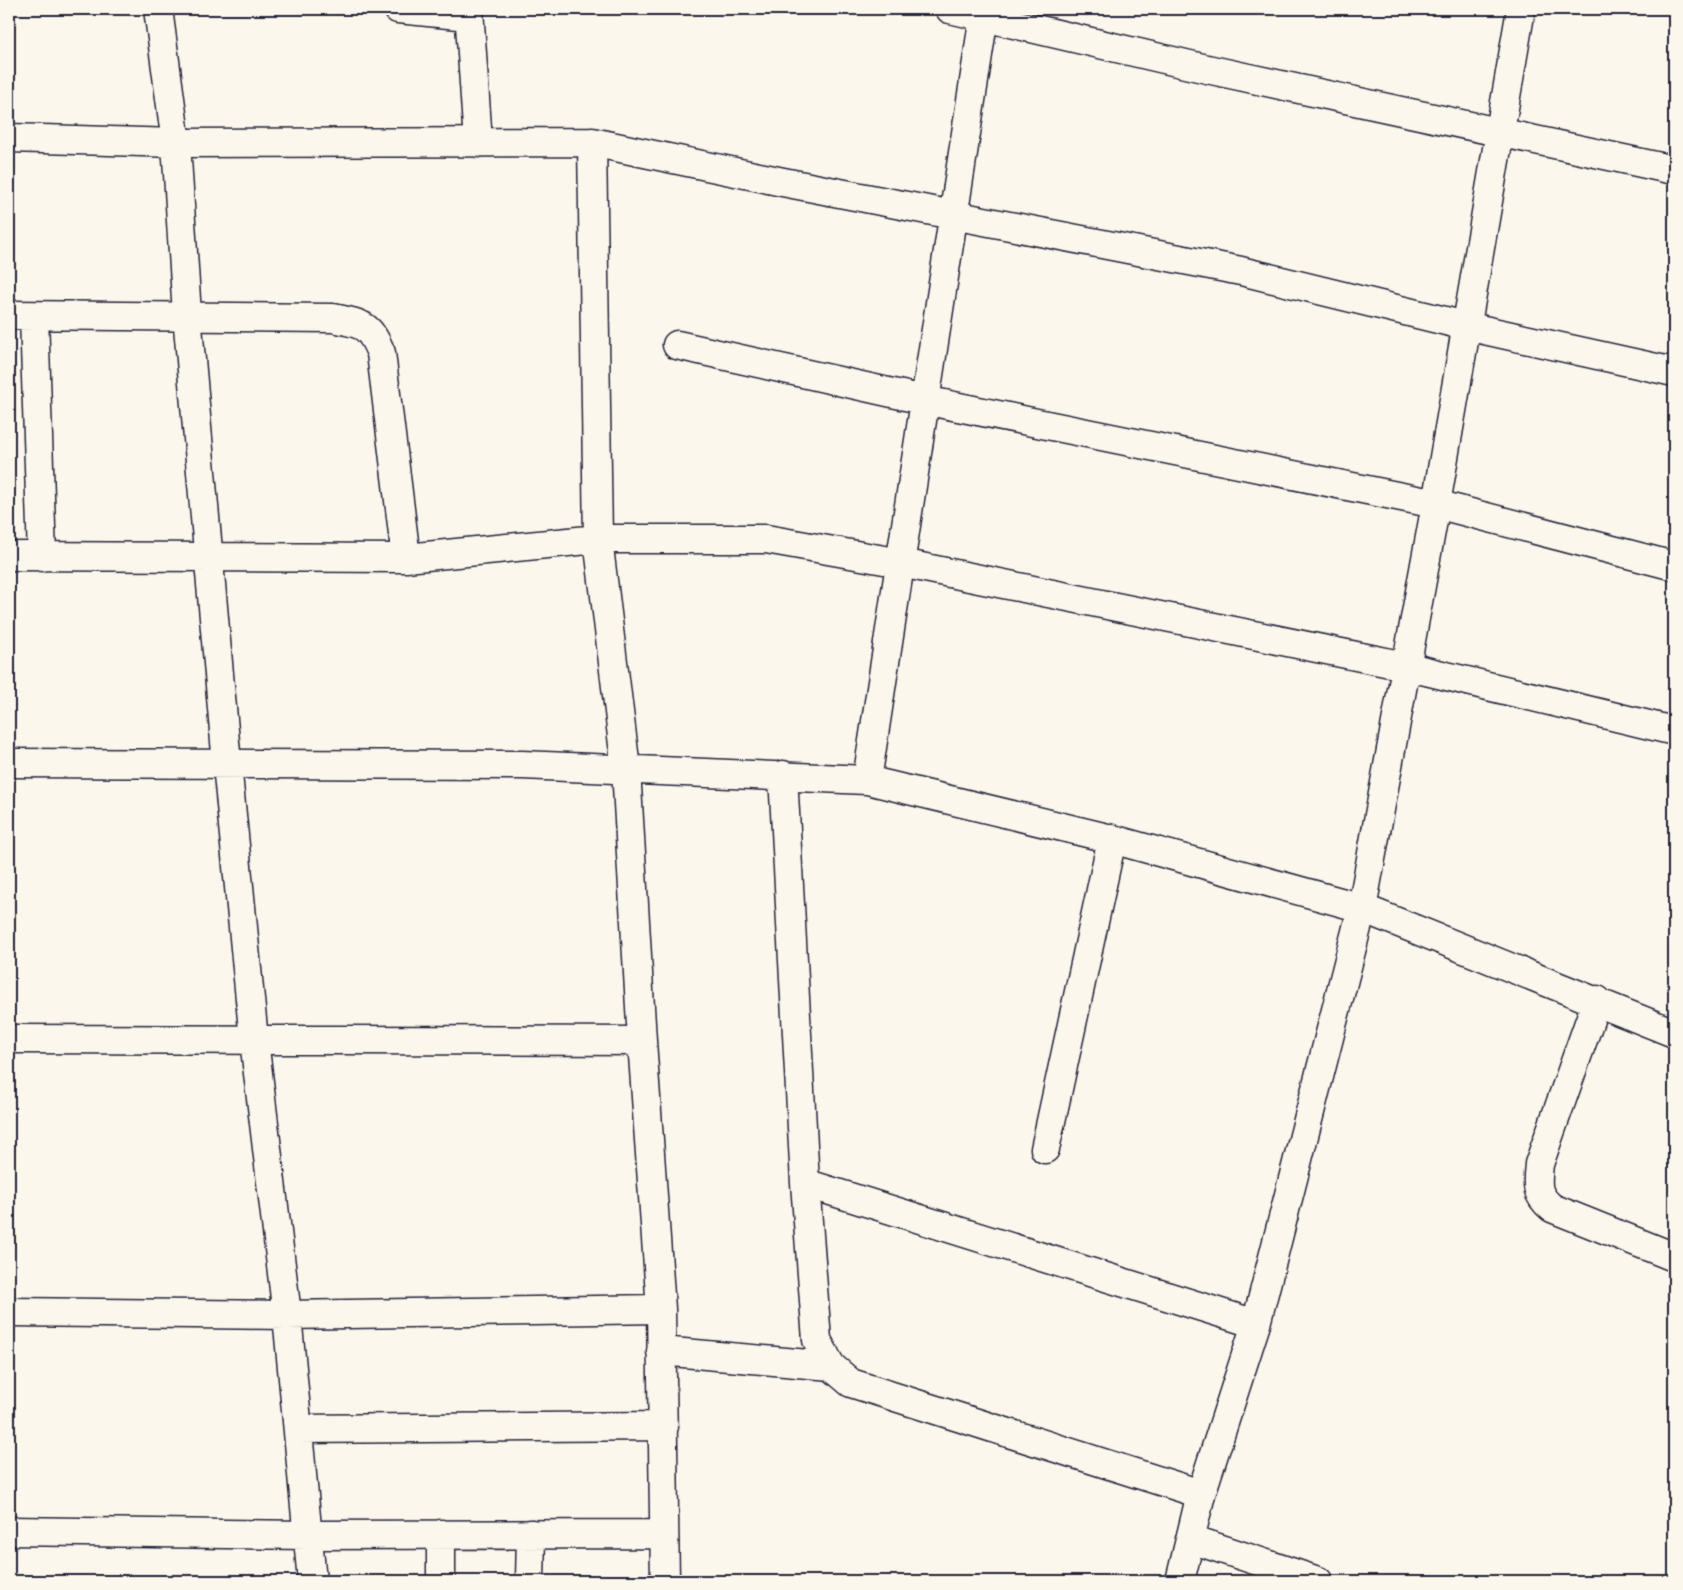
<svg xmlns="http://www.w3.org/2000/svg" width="1683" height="1590" font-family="Mynerve,sans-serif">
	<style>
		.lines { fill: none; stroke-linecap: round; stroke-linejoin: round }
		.street-casing { stroke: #22223b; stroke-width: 31 }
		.street { stroke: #fbf7ec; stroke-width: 28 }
	</style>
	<rect width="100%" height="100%" fill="#fbf7ec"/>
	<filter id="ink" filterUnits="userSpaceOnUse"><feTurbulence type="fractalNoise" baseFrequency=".02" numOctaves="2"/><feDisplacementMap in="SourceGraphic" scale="10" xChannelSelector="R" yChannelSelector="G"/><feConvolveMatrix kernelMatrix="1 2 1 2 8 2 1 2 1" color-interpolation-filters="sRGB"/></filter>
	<g filter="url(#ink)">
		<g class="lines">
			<defs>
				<path id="street" d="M158,9l18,134 11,172 40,449 27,276 33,275 25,266
					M398,9l71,7
					M469,9l9,134
					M950,9l257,60 467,101
					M985,9l-118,771 245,59 250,69 312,125
					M9,138l167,5 416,-1 191,40 458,89 225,55 208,46
					M592,142l6,397 28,230 16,272 19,268 4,272
					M9,315l324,3c30,6 36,6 48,35l25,205
					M34,316l8,241
					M677,345l247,55 512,104 238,62
					M9,556l397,2 192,-19h168l135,24 504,103 269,65
					M9,763l513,2 345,15
					M783,775l22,408 12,157 14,26 20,17 350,111
					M1597,1000l-58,164c-2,21 -4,30 13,44l122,49
					M9,1039l633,2
					M1045,1149l67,-310
					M805,1183l451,141
					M9,1312l278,3 374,-6
					M661,1351l170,15
					M298,1429l366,-3
					M9,1531l298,4 357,-1
					M441,1534v47
					M1191,1539l127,42
					M530,1581l1,-47
					M1180,1581l21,-87 55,-170 106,-416 74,-404 85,-495"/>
			</defs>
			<use href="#street" class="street-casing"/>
			<use href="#street" class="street"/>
		</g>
	</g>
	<rect width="1683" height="1590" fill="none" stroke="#fbf7ec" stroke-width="30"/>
	<rect x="15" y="15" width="1653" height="1560" fill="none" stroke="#22223b" stroke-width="2" filter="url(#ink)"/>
</svg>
